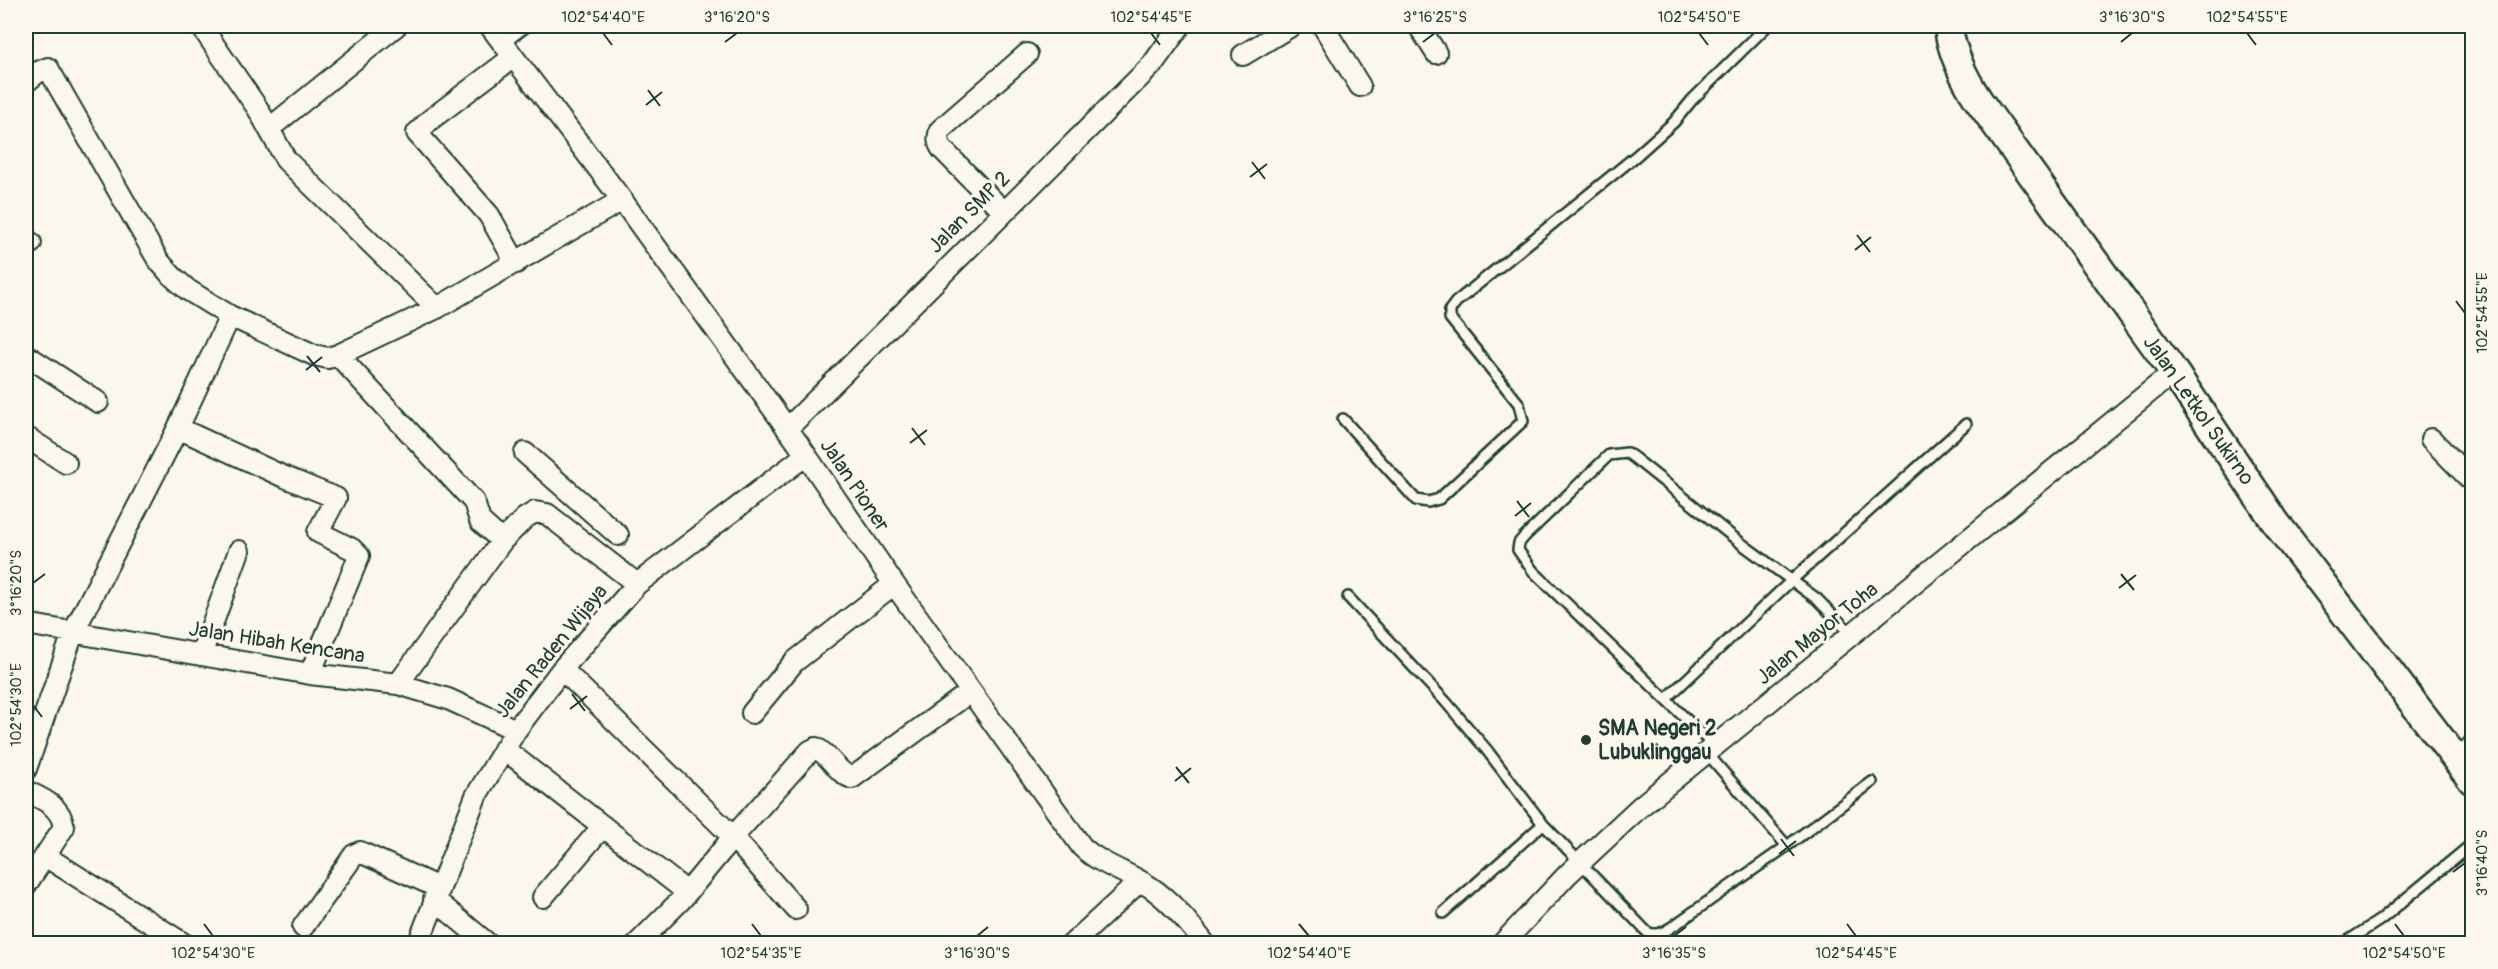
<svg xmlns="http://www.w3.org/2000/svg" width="2498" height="969" font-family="Pangolin,sans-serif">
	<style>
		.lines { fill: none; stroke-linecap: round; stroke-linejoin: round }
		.lane-casing { stroke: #1f3d34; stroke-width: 14 }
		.street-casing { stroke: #1f3d34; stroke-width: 24 }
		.secondary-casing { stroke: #1f3d34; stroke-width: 32 }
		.lane { stroke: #fbf7ec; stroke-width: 9 }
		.street { stroke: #fbf7ec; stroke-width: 20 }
		.secondary { stroke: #fbf7ec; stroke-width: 27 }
		.ticks { fill: none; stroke: #1f3d34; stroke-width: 2 }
		.poi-dot { fill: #1f3d34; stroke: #fbf7ec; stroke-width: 2 }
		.labels { text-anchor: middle; stroke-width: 6; stroke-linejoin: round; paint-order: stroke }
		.street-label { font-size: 21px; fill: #1f3d34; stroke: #fbf7ec }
		.poi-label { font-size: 21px; font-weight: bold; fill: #1f3d34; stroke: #fbf7ec; text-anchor: start }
		.neatline { fill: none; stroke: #1f3d34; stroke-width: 2 }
		.ticks-label { font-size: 15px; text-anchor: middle; fill: #1f3d34 }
	</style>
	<rect width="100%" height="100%" fill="#fbf7ec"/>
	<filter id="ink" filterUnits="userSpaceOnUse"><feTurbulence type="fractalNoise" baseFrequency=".0167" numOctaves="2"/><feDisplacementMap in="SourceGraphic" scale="12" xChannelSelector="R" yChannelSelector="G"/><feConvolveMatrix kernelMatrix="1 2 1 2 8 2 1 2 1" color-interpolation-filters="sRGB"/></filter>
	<g filter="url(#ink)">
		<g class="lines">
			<defs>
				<path id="lane" d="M503,44l24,-18
					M1343,419l73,81 12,2 11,-3 84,-78 -4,-17 -69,-86v-8l6,-8 180,-146 38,-34 18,-22 75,-74
					M1348,597l97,104 41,48 57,75 104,108c10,5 17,0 25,-5l115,-81 85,-64
					M1666,699l126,-119 174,-156
					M1714,746l-181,-175 -15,-21 1,-7 5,-6 85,-82 18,-2 6,4 109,87 75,55 36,37
					M1706,752l81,94
					M1443,913l100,-89
					M2343,944l37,-24 92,-76"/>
				<path id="street" d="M201,26l57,83 28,51 151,148
					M490,26l132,174 175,242 97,142 188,263c19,18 46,25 68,40 21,14 39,36 55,57
					M1323,26l37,60
					M1419,26l17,27
					M1243,55l48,-29
					M512,58l-82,62 -13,13 72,82 27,48
					M26,82l12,-10 10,-4 110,192 14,16 16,14 42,26 84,39 14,3 10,-3 99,-47 185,-108
					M270,128l126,-102
					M1004,212l-62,-63c-5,-7 -4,-11 -2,-19l87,-76
					M26,239l5,4
					M26,355l72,47
					M338,355l136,147 6,19 22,20
					M178,428l102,47 56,23 -18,34 34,17 7,7 -49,118
					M787,429l365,-364 28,-39
					M26,437l40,26
					M2431,439l41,42
					M525,453l93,82
					M26,624l284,50 88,10 50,15 68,31
					M201,655l38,-104
					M562,669l171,168 63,72
					M398,684l104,-143 23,-23 10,-6 12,2 90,70
					M752,713l42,-51 100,-78
					M504,749l183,143
					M2459,763l13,-17
					M26,769l47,-136 105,-205 52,-112
					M26,791c17,8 35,15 38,36l-38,58
					M45,856l139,88
					M543,897l60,-71
					M434,899l54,45
					M303,927l51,-72 6,-3 79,36
					M418,944l58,-148 40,-66 46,-61 75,-85 169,-129
					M637,944l44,-44 52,-63 77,-86 6,-3c14,7 21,25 36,30l118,-86
					M1072,944l68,-63
					M1502,944l66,-70 73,-68 533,-434"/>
				<path id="secondary" d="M1948,26c4,28 15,51 31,75l195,271 102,151 196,257"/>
			</defs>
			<use href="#lane" class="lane-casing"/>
			<use href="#street" class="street-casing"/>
			<use href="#secondary" class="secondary-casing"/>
			<use href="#lane" class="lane"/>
			<use href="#street" class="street"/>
			<use href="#secondary" class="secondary"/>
		</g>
	</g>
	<path class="ticks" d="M603,33l9,12M1151,33l9,12M1699,33l9,12M2247,33l9,12M725,42l12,-9M1423,42l12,-9M2121,42l11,-9M648,90l12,16M646,105l16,-13M1252,162l13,17M1250,177l17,-13M1857,235l13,17M1855,250l16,-13M2456,301l9,12M307,356l13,16M306,370l16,-13M912,428l13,17M910,443l17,-13M1517,501l12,16M1515,516l16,-13M2121,574l13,16M33,583l12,-9M2119,588l17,-13M572,694l13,17M33,705l9,12M570,709l17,-13M1176,767l13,16M1175,781l16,-13M1781,839l13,17M1779,854l17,-13M2453,872l12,-9M204,924l9,12M752,924l9,12M1299,924l10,12M1847,924l9,12M2395,924l9,12M977,936l11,-9M1674,936l12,-9"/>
	<circle class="poi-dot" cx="1586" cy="740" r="6"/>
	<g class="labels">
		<g class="street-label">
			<text transform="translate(969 212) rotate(-45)" y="7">Jalan SMP 2</text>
			<text transform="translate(2199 410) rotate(55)" y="7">Jalan Letkol Sukirno</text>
			<text transform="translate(855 485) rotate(56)" y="7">Jalan Pioner</text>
			<text transform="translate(1817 633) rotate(-39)" y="7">Jalan Mayor Toha</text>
			<text transform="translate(277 642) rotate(9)" y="7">Jalan Hibah Kencana</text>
			<text transform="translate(551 651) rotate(-51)" y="7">Jalan Raden Wijaya</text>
		</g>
		<g class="poi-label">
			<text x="1598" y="735">SMA Negeri 2<tspan x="1598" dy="24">Lubuklinggau</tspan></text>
		</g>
	</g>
	<rect width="2498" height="969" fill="none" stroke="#fbf7ec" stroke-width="66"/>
	<rect x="33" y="33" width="2432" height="903" class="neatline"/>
	<g class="ticks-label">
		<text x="603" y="22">102°54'40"E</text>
		<text x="737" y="22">3°16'20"S</text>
		<text x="1151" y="22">102°54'45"E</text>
		<text x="1435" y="22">3°16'25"S</text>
		<text x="1699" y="22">102°54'50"E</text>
		<text x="2132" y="22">3°16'30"S</text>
		<text x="2247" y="22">102°54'55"E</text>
		<text transform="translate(2482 313) rotate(-90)" y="5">102°54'55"E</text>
		<text transform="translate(16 583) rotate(-90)" y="5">3°16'20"S</text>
		<text transform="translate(16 705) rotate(-90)" y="5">102°54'30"E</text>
		<text transform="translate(2482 863) rotate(-90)" y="5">3°16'40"S</text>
		<text x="213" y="958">102°54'30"E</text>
		<text x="761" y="958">102°54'35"E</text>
		<text x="977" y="958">3°16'30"S</text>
		<text x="1309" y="958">102°54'40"E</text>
		<text x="1674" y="958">3°16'35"S</text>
		<text x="1856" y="958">102°54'45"E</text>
		<text x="2404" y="958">102°54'50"E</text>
	</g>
</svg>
